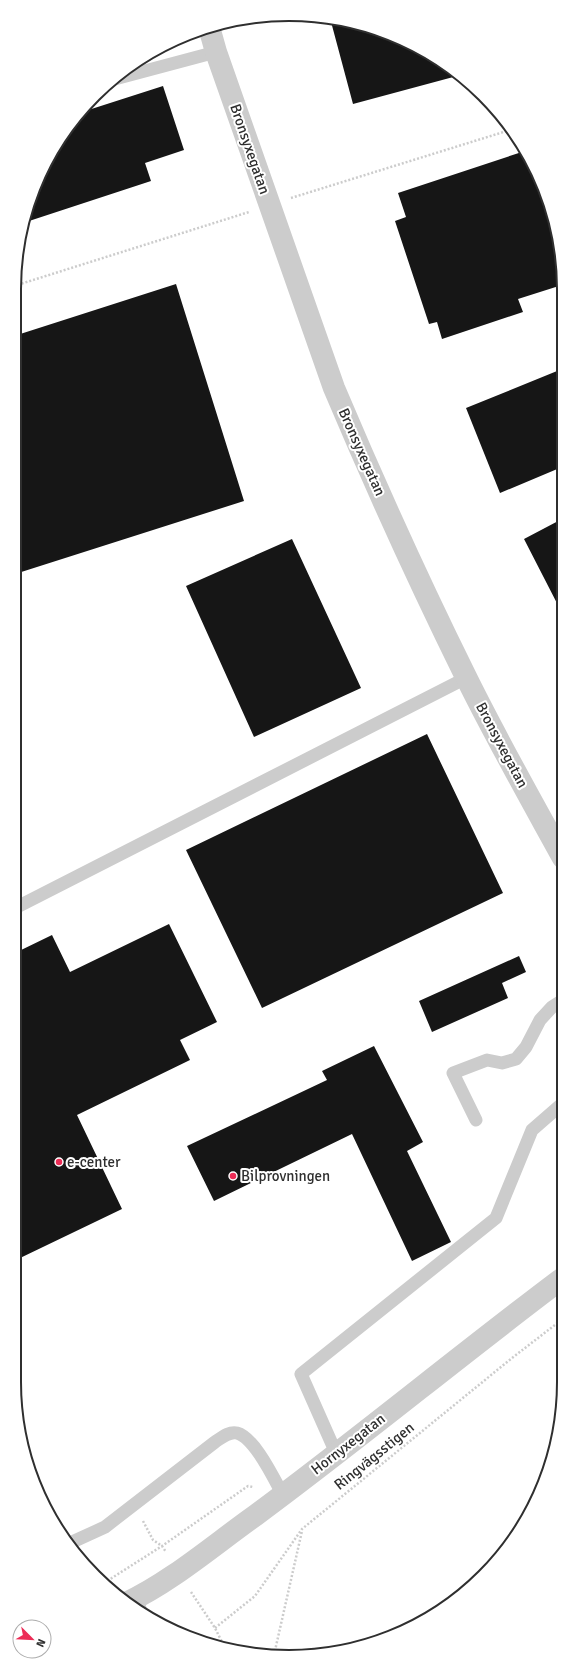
<svg xmlns="http://www.w3.org/2000/svg" width="578" height="1671" font-family="Signika,sans-serif">
	<style>
		.building { fill: #161616 }
		.lines { fill: none; stroke-linecap: round; stroke-linejoin: round }
		.path { stroke: #ccc; stroke-width: 2.5; stroke-dasharray: 2 2; stroke-linecap: butt }
		.lane { stroke: #ccc; stroke-width: 13 }
		.street { stroke: #ccc; stroke-width: 22 }
		.poi-dot { fill: #ec2c56; stroke: #fff; stroke-width: 1.5 }
		.labels { text-anchor: middle; stroke-width: 4; stroke-linejoin: round; paint-order: stroke }
		.street-label { font-size: 15px; fill: #2f2f2f; stroke: #fff }
		.poi-label { font-size: 15px; fill: #2f2f2f; stroke: #fff; text-anchor: start }
		.rim { fill: none; stroke: #2f2f2f; stroke-width: 2 }
	</style>
	<rect width="100%" height="100%" fill="#fff"/>
	<path class="building" d="M330,18l30,5 67,28 30,25 -104,28z
		M163,86l21,64 -39,13 6,18 -128,42 19,-55 29,-46 8,-9z
		M525,151l11,17 26,85v32l-44,14 5,13 -81,27 -5,-17 -8,2 -34,-103 11,-4 -8,-24z
		M176,284l68,217 -229,73 -1,-238z
		M562,369v98l-62,26 -34,-85z
		M562,519v94l-38,-74z
		M292,539l69,149 -107,49 -68,-151z
		M427,734l76,159 -241,115 -76,-158z
		M169,924l48,98 -37,18 10,20 -113,55 45,94 -104,50 -1,-307 35,-17 18,37z
		M519,956l7,16 -24,11 6,15 -76,34 -13,-31z
		M374,1046l49,96 -16,9 44,91 -39,19 -60,-127 -138,67 -27,-55 140,-66 -5,-9z"/>
	<g class="lines">
		<path class="path" d="M291,198l219,-68
			M14,286l235,-74
			M143,1521l10,19 9,6 4,6
			M104,1583l58,-37 86,-60 5,1
			M191,1592l24,36 9,18
			M215,1628l40,-32 47,-67 210,-171 52,-40
			M274,1655l28,-124"/>
		<path class="lane" d="M111,80l105,-28
			M17,907l449,-229
			M476,1120l-23,-47 34,-13 15,3 14,-4 10,-12 14,-27 12,-13 11,-7
			M336,1453l-35,-79 195,-156 36,-88 31,-27
			M70,1543l35,-16 110,-85c6,-4 14,-11 22,-9 18,5 37,46 46,62
			M137,1598l4,14"/>
		<path class="street" d="M209,27l7,25 118,336c41,97 85,194 132,289 30,61 64,121 97,181
			M126,1603c45,-21 89,-59 130,-88 104,-77 204,-160 308,-238"/>
	</g>
	<g class="poi-dot">
		<circle cx="59" cy="1162" r="4"/>
		<circle cx="233" cy="1176" r="4"/>
	</g>
	<g class="labels">
		<g class="street-label">
			<text transform="translate(250 149) rotate(71)" y="5">Bronsyxegatan</text>
			<text transform="translate(362 452) rotate(66)" y="5">Bronsyxegatan</text>
			<text transform="translate(502 745) rotate(62)" y="5">Bronsyxegatan</text>
			<text transform="translate(348 1444) rotate(-38)" y="5">Hornyxegatan</text>
			<text transform="translate(374 1456) rotate(-39)" y="5">Ringvägsstigen</text>
		</g>
		<g class="poi-label">
			<text x="67" y="1167">e-center</text>
			<text x="241" y="1181">Bilprovningen</text>
		</g>
	</g>
	<path d="M0 0H578V1671H0ZM289 21H289A268 268 0 0 1 557 289V1382A268 268 0 0 1 289 1650H289A268 268 0 0 1 21 1382V289A268 268 0 0 1 289 21Z" fill="#fff" fill-rule="evenodd"/>
	<path class="rim" d="M289 21H289A268 268 0 0 1 557 289V1382A268 268 0 0 1 289 1650H289A268 268 0 0 1 21 1382V289A268 268 0 0 1 289 21Z"/>
	<g transform="translate(32 1639) rotate(114)"><circle r="19" fill="#ffffff" stroke="#acacac"/>
	<path d="M0-3L7 15L0 10L-7 15Z" fill="#ec2c56"/>
	<text y="-6" font-size="11" font-weight="bold" text-anchor="middle" fill="#2f2f2f">N</text>
	</g>
</svg>
